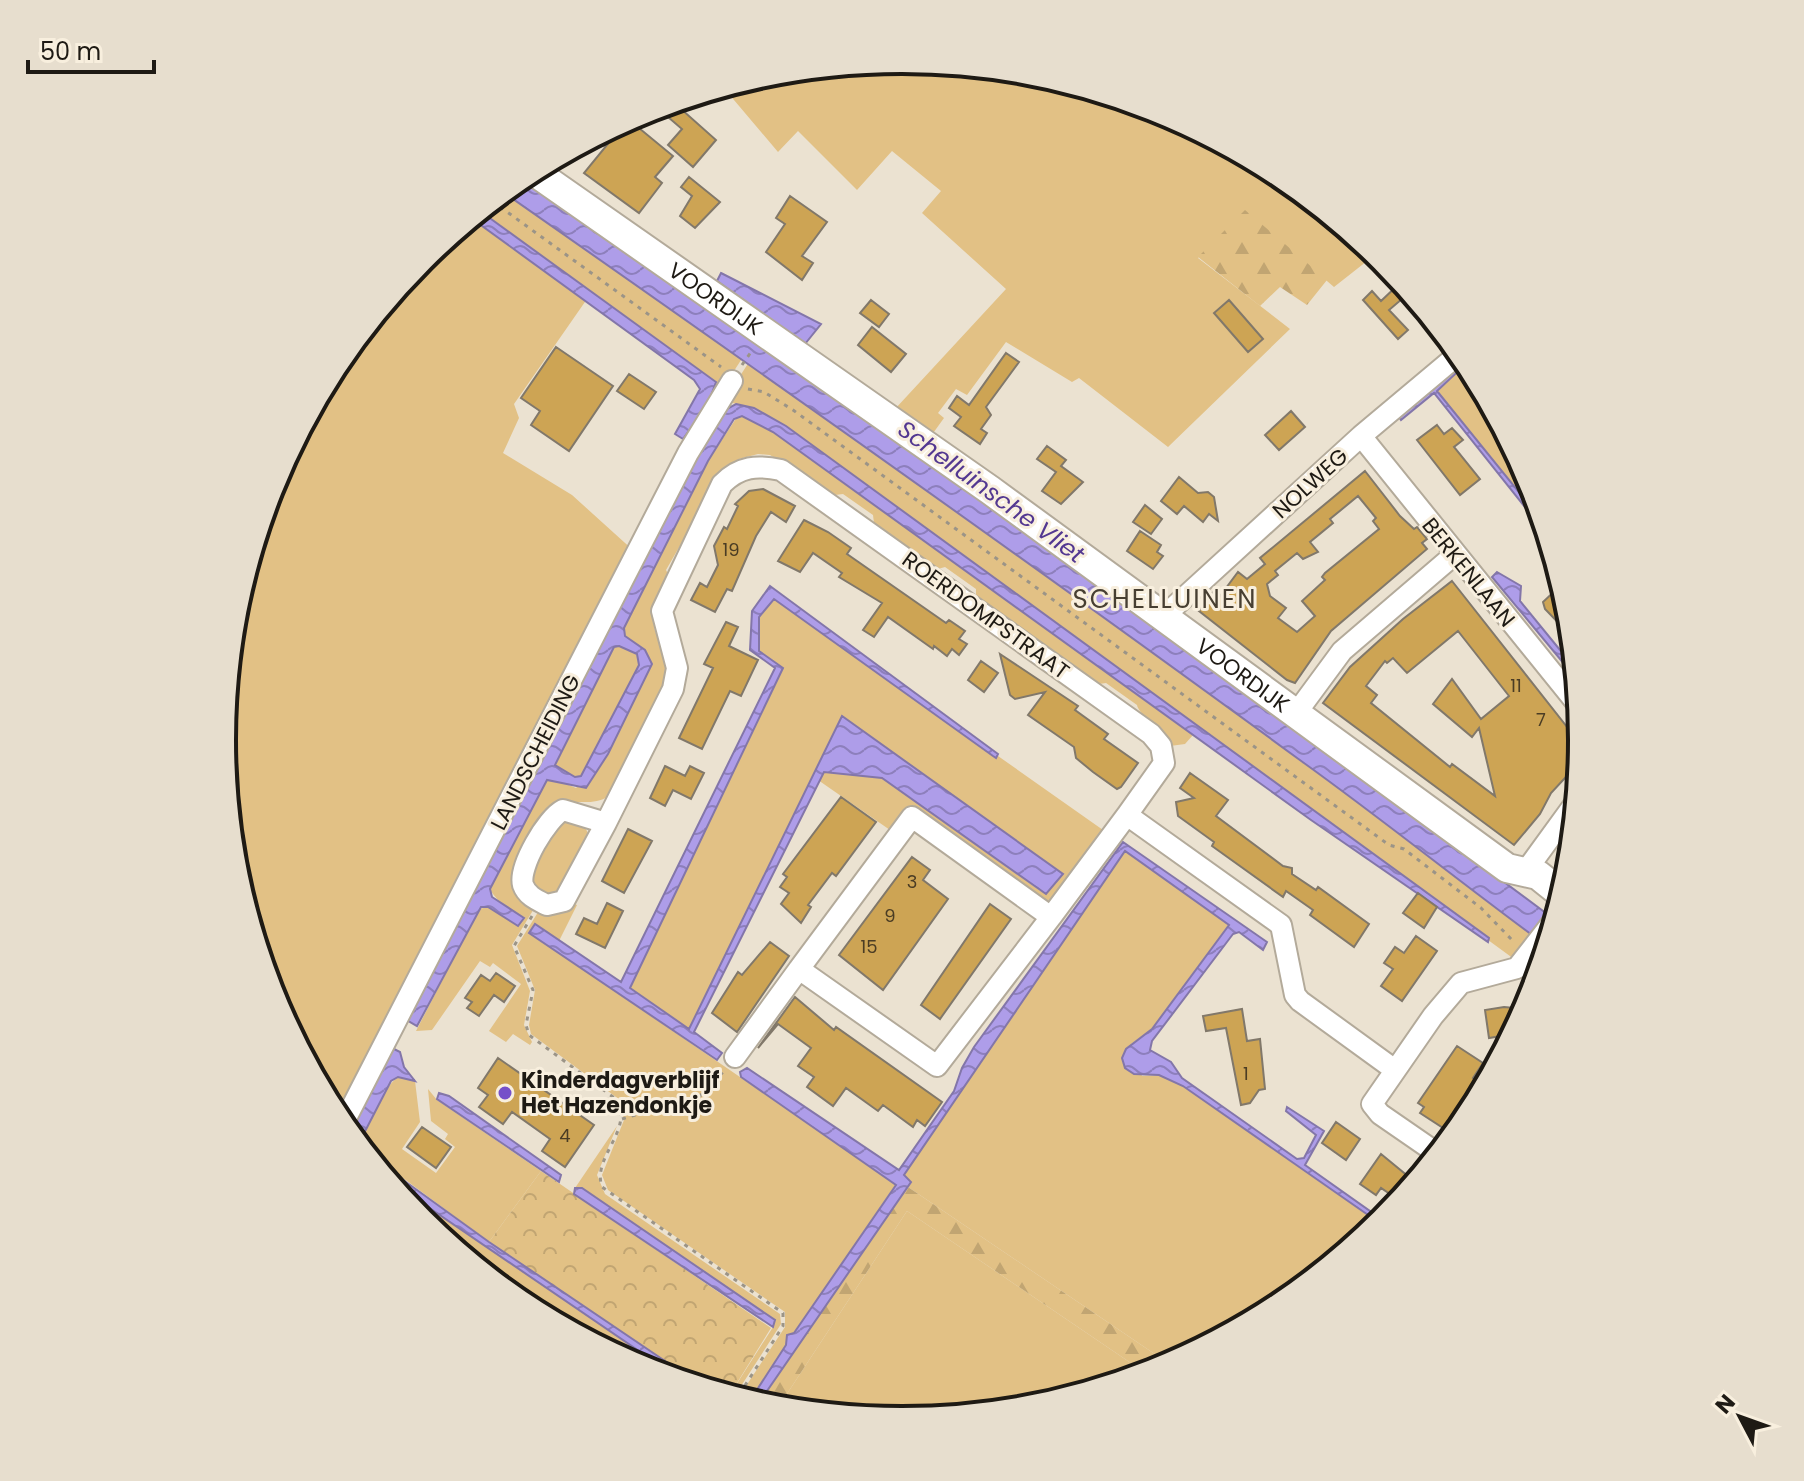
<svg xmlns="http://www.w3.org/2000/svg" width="1804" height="1481" font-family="Poppins,sans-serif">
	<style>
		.green { fill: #e2c185 }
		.forest { fill: url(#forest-firs) }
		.park { fill: url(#park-crowns) }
		.water { fill: url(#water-waves); stroke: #8376a9; stroke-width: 2; fill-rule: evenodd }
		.building { fill: #cda454; stroke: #81786a; stroke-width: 2; fill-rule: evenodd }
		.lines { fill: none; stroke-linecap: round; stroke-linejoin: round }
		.street-casing { stroke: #b3aa9a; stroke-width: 24 }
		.secondary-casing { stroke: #b3aa9a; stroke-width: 32 }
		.path { stroke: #9b9487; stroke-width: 3; stroke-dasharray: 4 6; stroke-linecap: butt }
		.street { stroke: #fff; stroke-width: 20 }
		.secondary { stroke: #fff; stroke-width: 28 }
		.poi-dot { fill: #7550c9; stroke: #f8efde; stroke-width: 3 }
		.labels { text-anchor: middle; stroke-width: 6; stroke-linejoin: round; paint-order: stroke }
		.number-label { font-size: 18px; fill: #4a3c24 }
		.street-label { font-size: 22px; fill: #1e1a14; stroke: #f8efde }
		.poi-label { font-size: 22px; font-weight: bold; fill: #1e1a14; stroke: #f8efde; text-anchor: start }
		.water-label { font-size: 24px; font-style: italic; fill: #533891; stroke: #f8efde }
		.quarter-label { font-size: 26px; letter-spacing: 2px; fill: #473f32; stroke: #f8efde }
		.rim { fill: none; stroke: #1e1a14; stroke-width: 4 }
	</style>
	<defs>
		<pattern id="forest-firs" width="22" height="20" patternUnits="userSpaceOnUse" patternTransform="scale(2)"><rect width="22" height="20" fill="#e2c185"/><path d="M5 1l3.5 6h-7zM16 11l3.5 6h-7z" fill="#c1a572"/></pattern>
		<pattern id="park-crowns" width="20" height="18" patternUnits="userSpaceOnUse" patternTransform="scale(2)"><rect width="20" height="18" fill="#e2c185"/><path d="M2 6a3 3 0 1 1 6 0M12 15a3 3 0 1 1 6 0" fill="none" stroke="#c1a572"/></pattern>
		<pattern id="water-waves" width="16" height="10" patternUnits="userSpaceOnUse" patternTransform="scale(2)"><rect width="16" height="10" fill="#ae9de9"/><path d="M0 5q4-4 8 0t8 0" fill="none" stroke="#8d7fbc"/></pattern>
	</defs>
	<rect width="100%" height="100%" fill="#ebe2d1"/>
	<path class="green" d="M902,60l133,13 128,39 117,63 96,79 -42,33 -89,-76 -47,47 92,71 -122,118 -89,-69 -7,4 -66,-40 -39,53 -11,-6 -18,24 6,5 -13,18 -36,-27 111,-120 -84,-76 19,-22 -49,-40 -35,39 -59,-59 -20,21 -55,-65 47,-14z
		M503,192l240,165 -22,34 -6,-4 1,-5 -236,-171z
		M471,218l116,81 -73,105 5,14 -16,35 69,42 63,57 -299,566 -63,-118 -39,-127 -12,-133 13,-133 38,-127 63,-118 85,-103z
		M749,362l606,437 178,136 -19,24 -728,-533 -32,-18 -30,-7z
		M1468,362l20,39 -2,2 45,77 10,33 -6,-1 -98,-121z
		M737,417h10l26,15 420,303 -8,9 -15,2c-8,-12 -32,-33 -33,-41l-31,-22 -7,1 -123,-88v-7l-31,-22 -7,2 -64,-46 -1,-8 -30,-21 -8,1 -65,-40 -12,-1 -19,5 -16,12 -57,99 3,6 -17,37 3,18 12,23v26l-58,116c-20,13 -41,-1 -60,12l-31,59 17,40 -23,38 18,46 -6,34 8,17 -2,3 -17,-11 -7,8 -17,-11 32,-47 -28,-21 -3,4 -10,-6 -48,69 -16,1 63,-122 9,-2 30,18 -29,-36 58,-110 5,-1 24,10 32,-34 44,-90 -7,-14 -20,-14 -1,-8 84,-167z
		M774,598l329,232 -49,67 -9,5 -141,-90 -14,18 -72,-50 7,-8 57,6 160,114 5,1 16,-19 -221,-158 -153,313 -59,-41 153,-319 -24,-18v-34z
		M619,646l18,8 2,11 -58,111 -6,1 -20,-11 59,-119z
		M562,817l21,5 6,14 -29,57c-14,3 -20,0 -29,-10v-14z
		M1125,851l104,74 -77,104 -21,15 11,32 17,-1 24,11 198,138 -101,83 -109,58 -263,-178 3,-5 -7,-7z
		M572,903l5,2 -18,36 -23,-17 -6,9 366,251 -102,149 -7,2 -1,10 -37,57 -9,-3 2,-7 43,-65v-15l-177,-122 -6,-15 22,-55 -4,-20 -89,-66 -2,-9 6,-35 -18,-44 23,-37z
		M399,1077l16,4 5,41 -18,27 34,24 19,-26 -10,-8 3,-5 -17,-13 -3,-32 9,11 104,71 -52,71 -129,-96c2,-14 26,-64 39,-69z
		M617,1126l-20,49 8,19 175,120 1,10 -47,73 -5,-1 44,-69 -190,-139h-8z
		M384,1177l302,206c-117,-36 -224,-111 -302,-206z
		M907,1211l240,163 -113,34 -132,13 -125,-12z"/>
	<path class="forest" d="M1245,210l82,70 -20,25 -27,-18 -20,19 -62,-49z
		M908,1187l263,178 -24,9 -240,-163 -130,198 -19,-5z"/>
	<path class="park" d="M541,1171l230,157 -42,68 -24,-8 -216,-146z"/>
	<path class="water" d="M522,177c348,242 693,489 1033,743l-8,26c-82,-60 -161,-124 -243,-183 -265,-194 -532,-383 -801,-571z
		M480,211l236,171 -8,22 -25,35 -8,-5 25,-45 -6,-9 -223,-162z
		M721,273l100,51 -16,20 -88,-63z
		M1465,360l3,2 -31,29 98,121 6,1 7,23 -114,-143 -33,27 -2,-3z
		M736,404l18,4 32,18 703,512 -1,4 -177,-122 -538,-388 -31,-16 -8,3 -26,42 -84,167 1,8 20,14 7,14 -44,90 -22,34 -39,-8 -57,109 2,8 32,21 -6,8 -30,-19h-7l-64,119 -12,-7 129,-243 172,-339 19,-27zM619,646l18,8 2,11 -58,111 -6,1 -20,-12 59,-118z
		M1497,572l24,14 -1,15 49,60 -4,4 -73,-88z
		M770,586l228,168 -2,4 -3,-2 -219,-157 -15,18v34l24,17 -153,320 59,41 153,-313 221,158 -17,20 -164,-116 -58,-6 -130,260 28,21 -5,7 -188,-127 6,-9 86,58 154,-314 -25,-18 2,-39z
		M1123,842l144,100 -4,8 -24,-18 -6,2 -81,107 -2,9 21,12 11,16 115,81 7,-1 12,-23 -30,-24 1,-4 37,24 -19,34 79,56 -3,3 -198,-138 -24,-11 -25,-1 -9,-6 -3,-10 4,-9 26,-20 77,-104 -104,-74 -221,324 7,7 -153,222 -9,-2 37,-57 1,-10 7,-2 102,-148 -155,-108 -1,-5 7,-4 152,102 55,-79 8,-23 12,-21z
		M394,1049l6,3 4,15 11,14 -17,-4 -7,4 -31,60v7l-12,-15 36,-73z
		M439,1093l10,3 112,79 -2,7 -122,-83z
		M363,1151l126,91 216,146 -19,-5 -302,-206z
		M575,1188h7l193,132 -2,7 -199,-133z"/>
	<path class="building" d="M691,97l-10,12 35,31 -23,27 -25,-22 14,-16 -21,-18 7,-7z
		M628,119l45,37 -18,21 7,6 -23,30 -55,-40 23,-28 -11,1 16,-18z
		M689,177l31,25 -25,26 -15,-12 12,-20 -11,-9z
		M790,196l37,26 -25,34 11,7 -11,17 -36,-28 19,-28 -9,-6z
		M1400,283l9,10 -20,17 19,20 -10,9 -35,-39 9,-9 9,10z
		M871,300l18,14 -10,13 -19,-14z
		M1229,300l34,39 -15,13 -34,-39z
		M872,327l34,27 -15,18 -33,-27z
		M556,347l57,39 -44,65 -38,-26 9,-14 -19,-13z
		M1006,353l13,9 -33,45 5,8 -10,14 6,4 -7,11 -26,-18 7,-9 -12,-9 8,-12 12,9z
		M629,374l27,18 -12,17 -27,-18z
		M1291,411l14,16 -26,23 -14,-15z
		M1437,425l7,9 8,-6 11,12 -9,7 26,32 -20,16 -43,-55z
		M1047,446l19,14 -5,6 22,16 -22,22 -19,-13 14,-19 -19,-13z
		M1365,471l35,45 14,13 3,-2 10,12 -5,4 5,6 -96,82 -36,52 -8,-3 -88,-69 15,-20 6,5 18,-24 9,7 18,-15 -5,-6zM1358,496l18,22 -3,3 6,8 -54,44 -3,4 3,3 -23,21 13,15 -18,16 -19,-14 8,-10 -16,-12 -3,-12 11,-9 -3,-4 22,-18 6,6 15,-7 -8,-10 23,-19 -3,-4z
		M1179,477l19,16 10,-1 6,5 4,24 -9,-7 -6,8 -19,-16 -7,8 -16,-13z
		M763,489l32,17 -9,16 -15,-10 -15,24 -24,55 -5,-2 -12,23 -24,-12 9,-17 7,4 11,-22 -4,-19 10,-19 3,2 11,-23 -3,-2 14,-13z
		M1145,505l17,14 -11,15 -18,-12z
		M804,520l24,12 23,16 -4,6 99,69 3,-3 16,11 -6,8 8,5 -8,11 -7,-6 -5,7 -13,-10 -1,3 -45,-32 -14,20 -11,-7 19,-27 -43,-26 3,-4 -29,-20 -13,19 -22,-11z
		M1140,531l21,14 -4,7 6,4 -10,13 -26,-18z
		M1452,581l130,165 -1,9 -8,6 3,5 -25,27 -11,21 -26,31 -191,-142 27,-36 53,-48zM1458,631l51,65 -28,23 -29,-40 -19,25 39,33 7,-9 16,68 -43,-32 -2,3 -79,-64 6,-8 -11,-9 19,-25 2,2 6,-5 14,15z
		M1562,584l8,24 2,29 -27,-28 -2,-7z
		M726,622l12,5 -9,19 29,14 -17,36 -11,-5 -28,58 -23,-11 34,-70 -9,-4z
		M1000,654l78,52 -3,4 33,24 -4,5 34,24 -17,24 -4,2 -24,-17 -17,-14 -2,-11 -46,-32 17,-23 -30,7 -5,-4z
		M981,661l17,12 -14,19 -16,-12z
		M665,766l20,10 5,-10 14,7 -13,26 -18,-9 -8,16 -15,-8z
		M1190,773l38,27 -12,16 67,50 9,2v6l24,16 2,-3 51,37 -15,23 -44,-32 3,-5 -27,-19 -3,6 -71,-51 2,-4 -36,-26 -2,-14 18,-4 -14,-10z
		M841,797l35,25 -40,54 -4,-3 -24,32 3,2 -10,16 -20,-19 8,-11 -9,-6 7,-10 -4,-3z
		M628,829l24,12 -28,52 -22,-12z
		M912,857l18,13 -7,10 25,19 -65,91 -44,-35z
		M1418,893l19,14 -13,21 -21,-15z
		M607,903l16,8 -18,37 -29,-14 8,-16 13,6z
		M990,904l21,15 -71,100 -19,-14z
		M1416,936l21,15 -35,50 -21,-15 12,-17 -9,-6 11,-16 9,6z
		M770,942l19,14 -52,76 -25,-19 26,-41 4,3z
		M496,973l19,13 -11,16 -10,-7 -15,21 -12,-8 5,-6 -7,-4 16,-23 9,6z
		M795,997l39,33 2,-3 106,75 -17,24 -8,-6 -4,7 -30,-22 -5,6 -32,-23 -13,18 -26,-19 7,-10 -16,-11 13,-18 -33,-24 -20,24z
		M1504,1007l10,1 2,8 7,-1 -10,19 -24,4 -4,-28z
		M1242,1009l5,32 13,-2 5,50 -6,1 -9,13 -9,2 -15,-77 -20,3 -3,-15z
		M1457,1046l26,17 -10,15 12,8 -31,49 -34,-22 4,-6 -6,-4z
		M498,1058l96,67 -29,42 -23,-16 8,-12 -38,-27 -9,12 -24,-17 9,-12 -10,-7z
		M1336,1122l24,17 -14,21 -24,-17z
		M422,1127l29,20 -15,21 -29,-21z
		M1381,1154l34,28 -15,19 -19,-13 -5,7 -16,-11z"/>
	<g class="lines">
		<defs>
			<path id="street" d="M1361,436l218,270
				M1164,616l197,-180 99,-83
				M1297,712l45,-61 112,-96
				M606,823l-42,78 -17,4c-10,-5 -20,-9 -24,-20 -5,-18 24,-67 40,-75l43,13 67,-134 4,-21 -15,-57 60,-127c18,-18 35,-19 59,-14l370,264 10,12 3,17 -37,52 154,110 14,70 5,6 95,69
				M1525,872l51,-70
				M1051,917l-114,149 -138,-97 113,-152 139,100 76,-102
				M735,1057l64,-88
				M342,1126l346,-673 44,-72
				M1438,1154l-58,-40 -8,-10 61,-88 28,-33 56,-15 39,-50"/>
			<g id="secondary">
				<path id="s1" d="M532,170l458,320 517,378 31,7 25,20"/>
			</g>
		</defs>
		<use href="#street" class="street-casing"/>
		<use href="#secondary" class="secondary-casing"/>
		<path class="path" d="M492,201l229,166
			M742,365l9,-13
			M748,389l16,3 29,18 596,435 15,4 77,59 33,34
			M532,916l-18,30 19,44 -7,35 3,10 84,62c26,30 -22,58 -11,90l181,126v13l-46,72
			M622,1119l78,-23 24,-25"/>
		<use href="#street" class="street"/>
		<use href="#secondary" class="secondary"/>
	</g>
	<circle class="poi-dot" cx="505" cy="1093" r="8"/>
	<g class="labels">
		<g class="number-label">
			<text x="731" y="556">19</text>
			<text x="1516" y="692">11</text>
			<text x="1541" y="726">7</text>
			<text x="912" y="888">3</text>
			<text x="890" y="922">9</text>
			<text x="869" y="953">15</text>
			<text x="1246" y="1080">1</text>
			<text x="565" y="1142">4</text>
		</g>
		<g class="street-label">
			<text dy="8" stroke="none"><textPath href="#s1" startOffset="224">VOORDIJK</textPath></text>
			<text transform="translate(1310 483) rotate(-42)" y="8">NOLWEG</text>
			<text transform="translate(1469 572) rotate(51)" y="8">BERKENLAAN</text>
			<text transform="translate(986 615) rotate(36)" y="8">ROERDOMPSTRAAT</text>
			<text dy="8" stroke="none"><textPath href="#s1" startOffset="872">VOORDIJK</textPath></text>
			<text transform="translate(535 752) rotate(-63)" y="8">LANDSCHEIDING</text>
		</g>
		<g class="poi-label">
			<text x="521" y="1088">Kinderdagverblijf<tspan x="521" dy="25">Het Hazendonkje</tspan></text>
		</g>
		<g class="water-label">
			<text transform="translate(991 492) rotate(36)" y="8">Schelluinsche Vliet</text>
		</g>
		<g class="quarter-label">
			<text x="1165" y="608">SCHELLUINEN</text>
		</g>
	</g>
	<path d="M0 0H1804V1481H0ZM236 740a666 666 0 1 1 1332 0a666 666 0 1 1-1332 0Z" fill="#e7dece" fill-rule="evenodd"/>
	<path class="rim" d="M236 740a666 666 0 1 1 1332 0a666 666 0 1 1-1332 0Z"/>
	<g transform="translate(1740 1417) rotate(311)" stroke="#f8efde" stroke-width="6" paint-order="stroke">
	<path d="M0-6L14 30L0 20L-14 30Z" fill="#1e1a14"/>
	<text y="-12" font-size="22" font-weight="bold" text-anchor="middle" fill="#1e1a14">N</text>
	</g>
	<path d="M28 60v12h126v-12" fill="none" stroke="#1e1a14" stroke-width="4"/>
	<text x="40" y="60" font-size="24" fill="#1e1a14" stroke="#f8efde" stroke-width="6" paint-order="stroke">50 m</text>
</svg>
